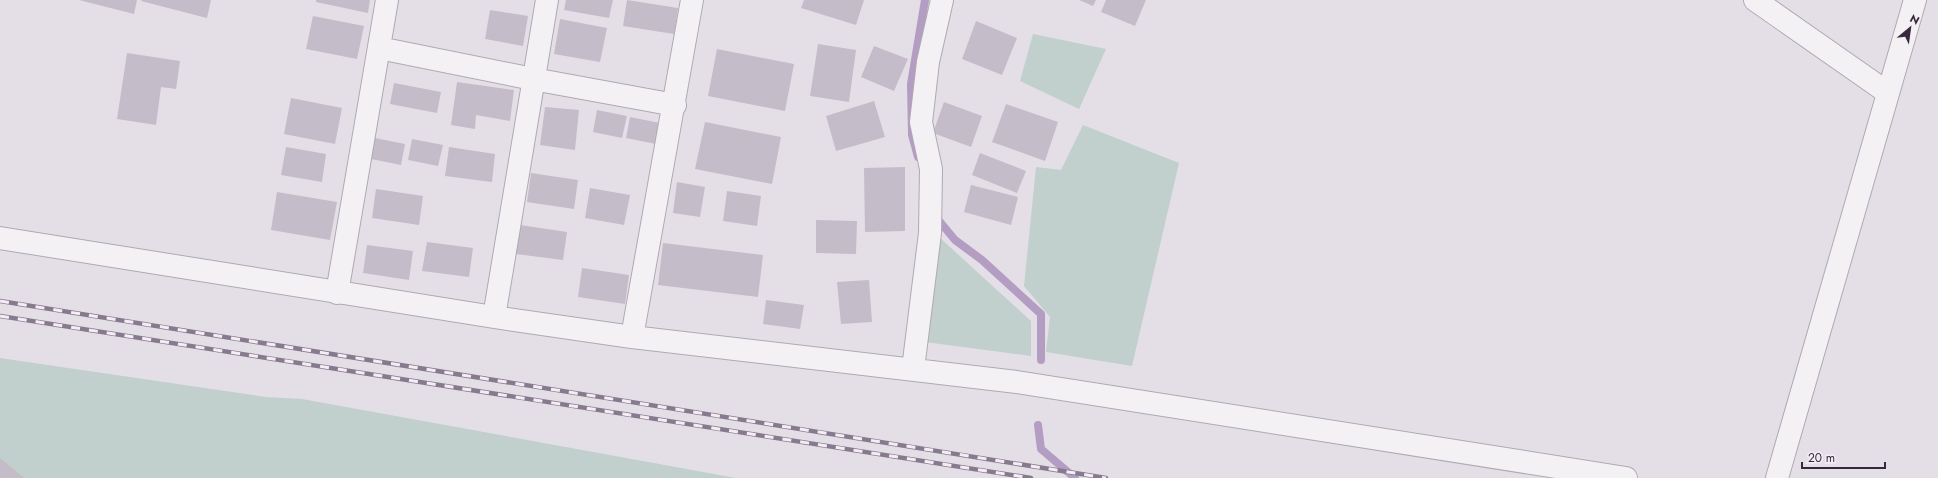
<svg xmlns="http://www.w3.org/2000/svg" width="1938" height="478" font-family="Jost,sans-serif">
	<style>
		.green { fill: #c1cfcd }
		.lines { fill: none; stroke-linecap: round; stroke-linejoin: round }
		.stream { stroke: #b49dc3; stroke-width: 8 }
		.building { fill: #c5bcc9 }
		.minor-casing { stroke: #b0a8b3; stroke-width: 24 }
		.minor { stroke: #f4f1f5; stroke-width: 22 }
		.rail-casing { stroke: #887a8e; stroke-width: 4.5 }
		.rail { stroke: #f2eef4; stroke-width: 3; stroke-dasharray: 9; stroke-linecap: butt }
	</style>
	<rect width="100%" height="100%" fill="#e4dfe6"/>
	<path class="green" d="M1033,34l73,15 -27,60 -59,-28z
		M1083,125l96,38 -47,203 -86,-14 4,-35 -26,-31 12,-119 25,3z
		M939,237l92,84v35l-106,-14z
		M0,358l266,39 36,2 434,79h-736z"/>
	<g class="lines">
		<path class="stream" d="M918,157l-6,-22 -1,-51 14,-84
			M935,216l20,24 27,20 59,54v46
			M1038,425l3,24 34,29"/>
	</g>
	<path class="building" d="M79,0h58l-3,14z
		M142,0h69l-4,18 -66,-17z
		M316,0h54l-2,13 -52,-11z
		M566,0h47l-4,18 -45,-8z
		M627,0l51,8 -4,26 -51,-8z
		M804,0h60l-8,25 -55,-17z
		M1079,0h17l-3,6z
		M1106,0h40l-11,26 -34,-14z
		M490,10l38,6 -5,30 -38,-7z
		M313,16l51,10 -7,33 -51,-10z
		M560,19l47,9 -7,34 -46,-8z
		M976,21l41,17 -15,37 -40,-16z
		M818,44l38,6 -7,52 -39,-6z
		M874,46l34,13 -14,32 -33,-14z
		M717,49l77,15 -9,47 -77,-15z
		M127,53l53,8 -4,28 -15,-2 -5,38 -39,-6z
		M457,82l57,8 -4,31 -34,-6 -1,14 -24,-4z
		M394,83l47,9 -4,21 -47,-9z
		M291,98l51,10 -7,36 -51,-10z
		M874,101l11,36 -49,14 -10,-35z
		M944,102l38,14 -11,31 -38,-14z
		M1006,104l52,18 -13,39 -53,-19z
		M545,107l34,3 -4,40 -35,-5z
		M597,110l30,6 -5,22 -29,-6z
		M630,117l30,6 -4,21 -30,-6z
		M705,122l76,15 -9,47 -77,-15z
		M375,138l30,6 -4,21 -30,-6z
		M412,139l31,6 -5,21 -30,-6z
		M286,147l40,7 -4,28 -41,-7z
		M449,147l46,7 -3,28 -47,-6z
		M980,153l46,18 -9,22 -45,-18z
		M905,167v64l-40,1 -1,-64z
		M531,173l47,7 -4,29 -47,-7z
		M677,182l28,5 -5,30 -27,-4z
		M971,185l47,12 -7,28 -47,-13z
		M590,188l40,7 -6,30 -39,-7z
		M376,189l47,7 -4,29 -47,-7z
		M727,191l34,5 -4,30 -34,-5z
		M277,192l60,10 -7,38 -59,-10z
		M816,220l41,1 -1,33 -40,-1z
		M520,225l47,7 -4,28 -47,-6z
		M427,242l46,6 -4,29 -47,-6z
		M663,243l100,12 -5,42 -100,-12z
		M367,245l46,6 -4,29 -46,-7z
		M582,268l47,7 -4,29 -47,-7z
		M869,280l3,42 -31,2 -4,-42z
		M766,300l38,5 -4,24 -37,-5z
		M0,458l24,20h-24z"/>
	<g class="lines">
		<defs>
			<path id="minor" d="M1755,0l133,93
				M379,48l154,31 142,26
				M0,238l494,79 138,20 385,45 609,96
				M337,293l50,-293
				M494,317l53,-317
				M632,337l60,-337
				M913,369l17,-136 1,-64 -10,-47 7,-60 14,-62
				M1777,478l138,-478"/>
		</defs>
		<use href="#minor" class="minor-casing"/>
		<use href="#minor" class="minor"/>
		<defs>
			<path id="rail" d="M0,301l1106,177
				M0,316l1031,162"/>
		</defs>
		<use href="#rail" class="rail-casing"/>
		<use href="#rail" class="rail"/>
	</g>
	<g transform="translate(1910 28) rotate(29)" stroke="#f2eef4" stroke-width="3" paint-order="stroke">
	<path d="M0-3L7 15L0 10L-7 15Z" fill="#36293c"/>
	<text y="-6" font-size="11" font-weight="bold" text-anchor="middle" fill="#36293c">N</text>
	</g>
	<path d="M1802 462v6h83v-6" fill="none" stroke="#36293c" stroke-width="2"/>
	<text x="1808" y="462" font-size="12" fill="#36293c" stroke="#f2eef4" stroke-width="3" paint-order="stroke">20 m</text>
</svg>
